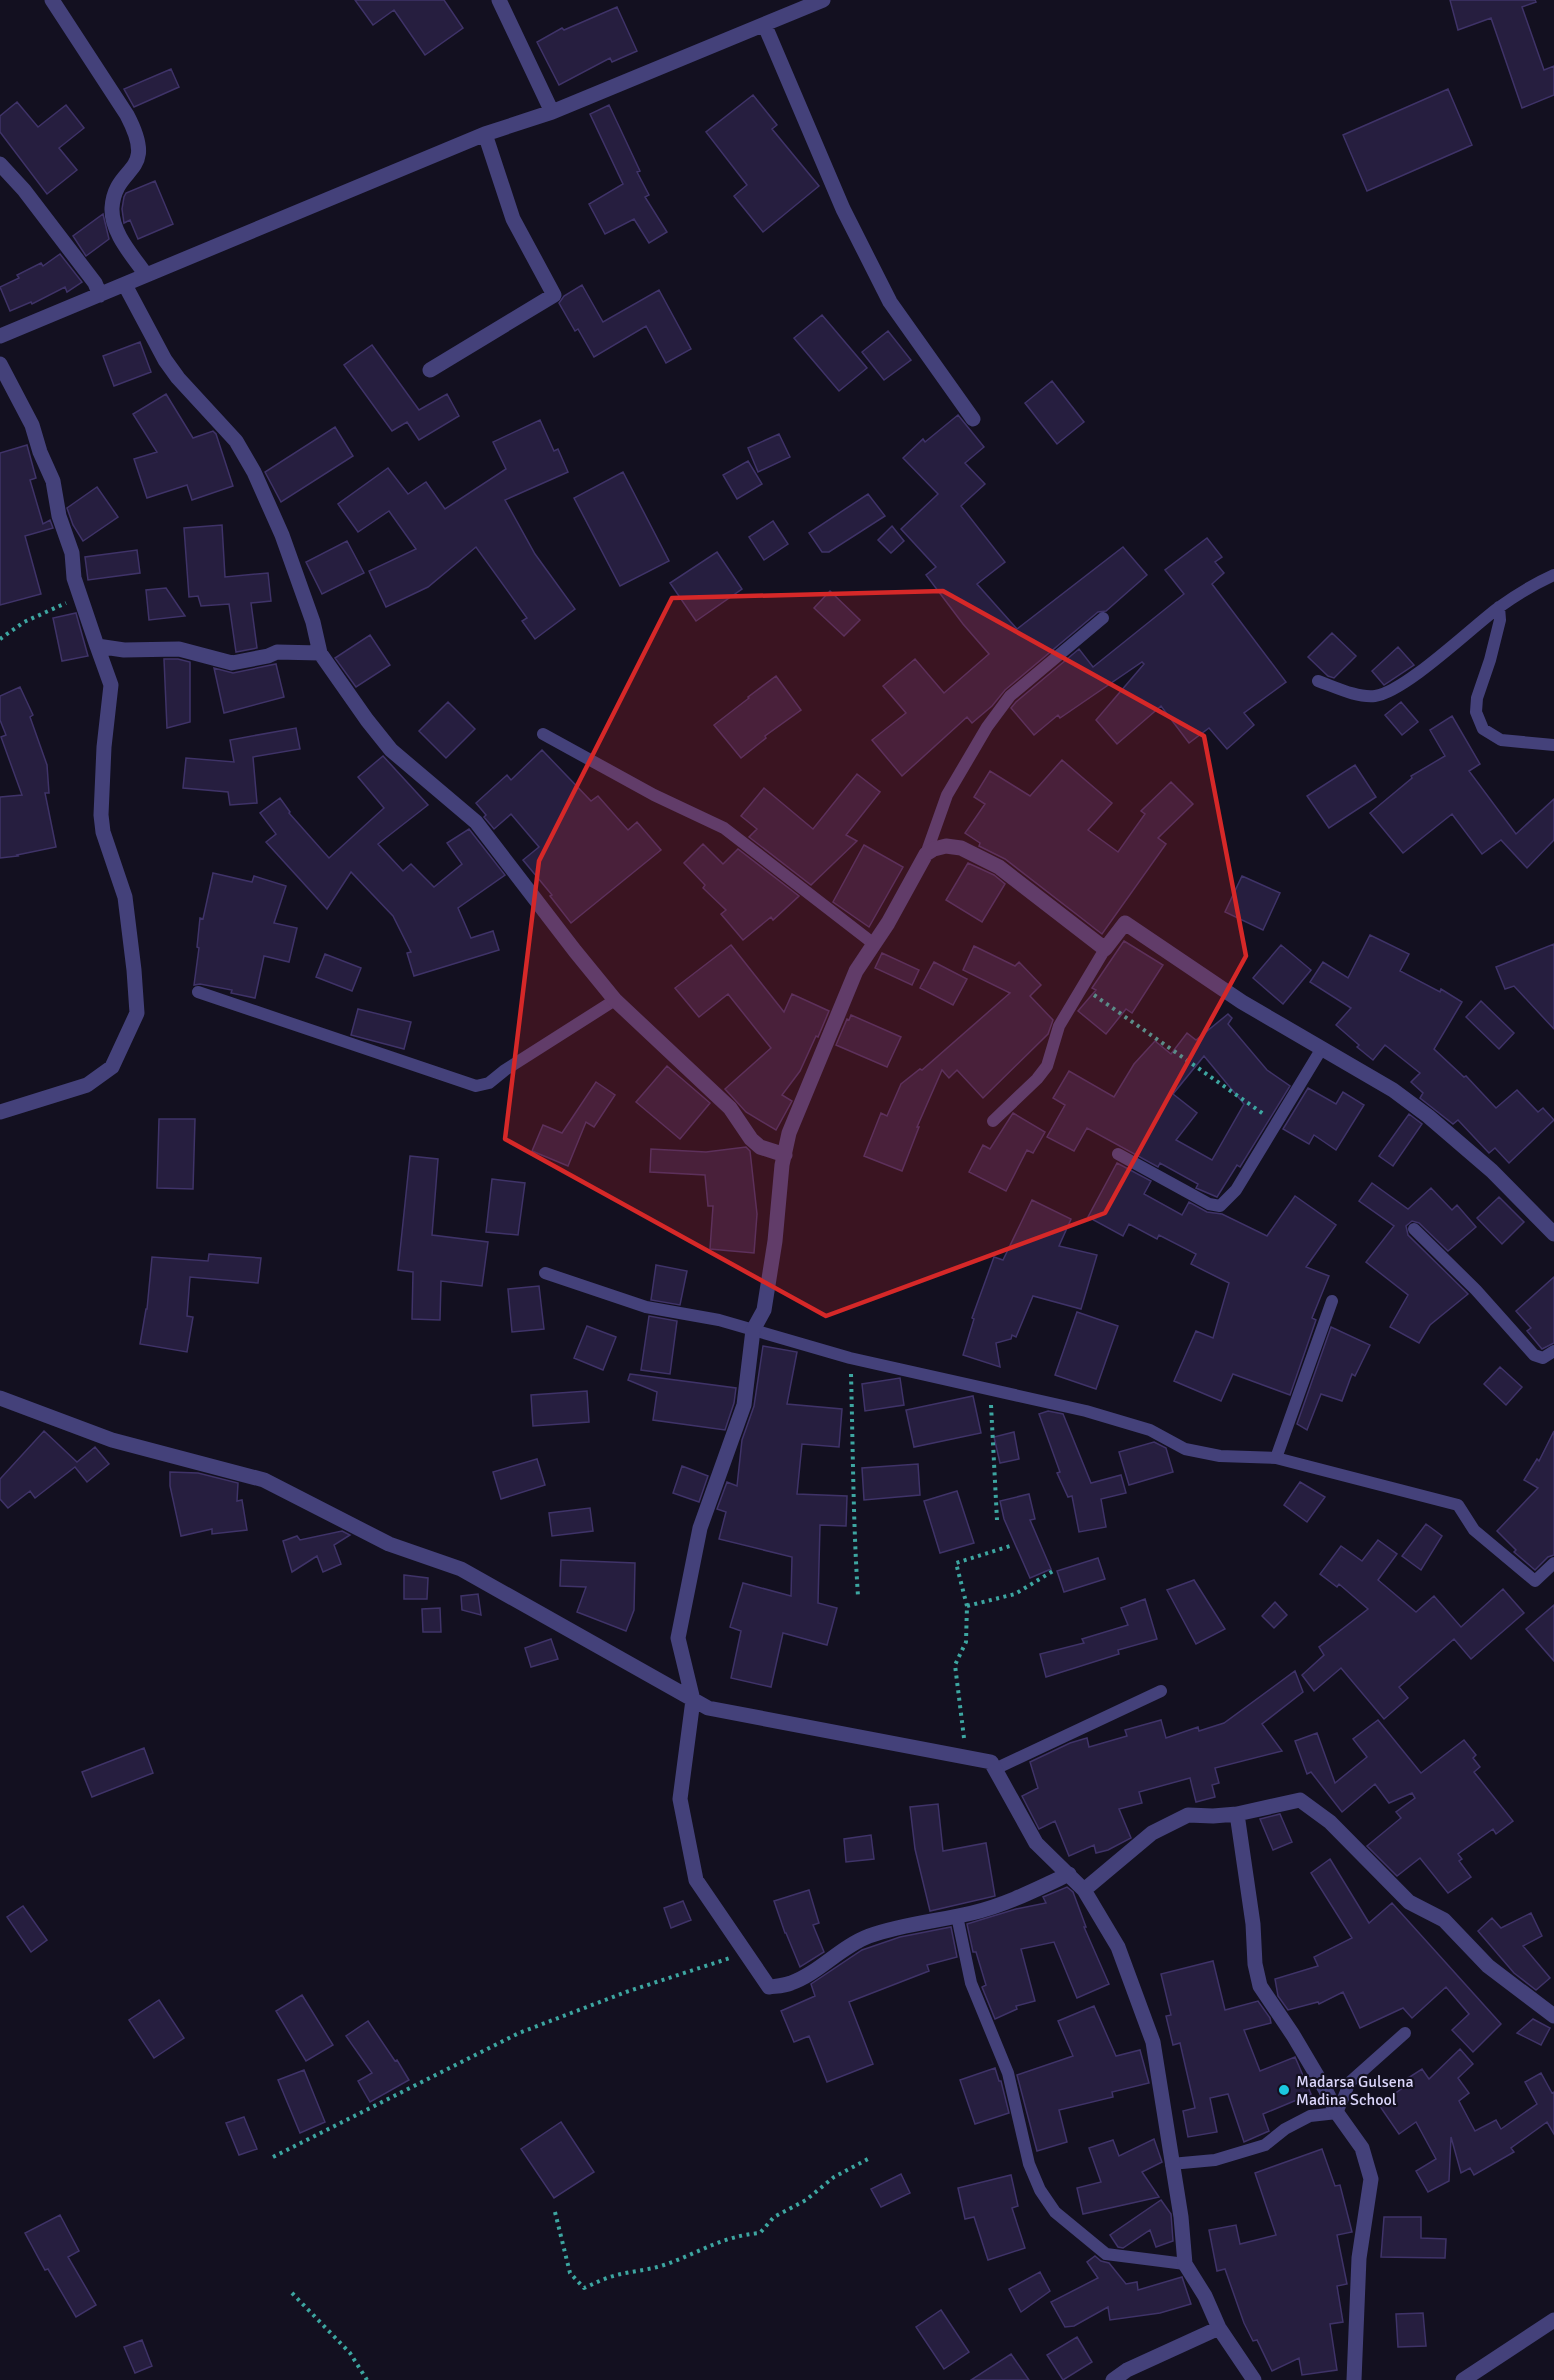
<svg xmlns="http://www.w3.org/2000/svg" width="1554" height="2380" font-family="Signika,sans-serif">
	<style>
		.building { fill: #261e3f; stroke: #3f3368; stroke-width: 1.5; fill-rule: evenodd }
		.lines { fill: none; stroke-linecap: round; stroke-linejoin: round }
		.path { stroke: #3da6a1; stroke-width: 4; stroke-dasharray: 3 4.5; stroke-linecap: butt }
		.service { stroke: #44417a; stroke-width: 12 }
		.minor { stroke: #44417a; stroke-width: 15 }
		.tertiary { stroke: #44417a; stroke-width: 15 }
		.marked { fill: #d62828; fill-opacity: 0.2; stroke: #d62828; stroke-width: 4.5; stroke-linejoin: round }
		.poi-dot { fill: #1bc8df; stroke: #131020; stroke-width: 2 }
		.labels { text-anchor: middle; stroke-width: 4.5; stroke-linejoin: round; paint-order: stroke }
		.poi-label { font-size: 16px; fill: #dad5fa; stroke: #131020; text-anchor: start }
	</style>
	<rect width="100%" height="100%" fill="#131020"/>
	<path class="building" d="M355,0h89l19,28 -38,27 -31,-45 -21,15z
		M1450,0h85l1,2 -14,5 22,63 10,-4v29l-32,13 -31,-90 -33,12z
		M617,7l20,44 -25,11 -2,-4 -51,27 -22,-43 25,-14 2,2z
		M171,69l8,18 -45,20 -10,-18z
		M1448,89l24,56 -105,46 -24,-56z
		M753,95l24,30 -5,4 47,57 -56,46 -29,-36 13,-11 -41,-53z
		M17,102l21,25 28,-22 18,23 -25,20 18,22 -30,24 -47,-62v-16z
		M609,105l31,66 -3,1 12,23 -4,2 22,35 -18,11 -15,-24 -29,15 -16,-30 34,-20 -33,-70z
		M155,181l18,43 -35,15 -8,-19 -6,3 -2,-14 2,-12 2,-4z
		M103,214l6,25 -23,17 -13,-20z
		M60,254l22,28 -15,10 -2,-5 -33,17 -1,-2 -21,9 -10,-24 19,-9 -2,-3 24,-12 2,3z
		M582,285l21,37 56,-32 32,59 -25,14 -20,-37 -52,31 -16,-28 -3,2 -16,-28 5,-7z
		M822,315l45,53 -28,23 -45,-53z
		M888,331l23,29 -27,20 -22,-28z
		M140,342l11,30 -37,14 -11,-30z
		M372,345l47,65 28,-16 12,22 -40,24 -12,-18 -15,9 -48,-66z
		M1052,381l32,41 -27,22 -32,-41z
		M166,394l27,44 20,-7 3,3 17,52 -41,14 -5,-15 -40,13 -13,-39 23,-7 -24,-38z
		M958,415l26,32 -19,16 20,21 -24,22 44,56 -28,22 40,45 106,-82 24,28 -41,36 -8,1 -93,78 -13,16 -20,17 -5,-6 -65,59 -30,-36 34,-27 -23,-27 32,-27 29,34 45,-39 -26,-30 -37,-49 10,-8 -35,-38 37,-35 -35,-36 20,-19 2,3z
		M540,420l14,31 4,-2 10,23 -63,28 30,54 40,55 -40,30 -13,-18 5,-3 -51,-71 -48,40 -42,20 -17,-36 47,-22 -27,-38 -31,21 -20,-28 50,-36 20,26 18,-12 19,27 61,-40 -13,-27z
		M335,427l18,29 -72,46 -16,-30z
		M779,434l11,23 -32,15 -10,-24z
		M27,445l9,33 -6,2 13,44 7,-4 3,8 -28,8 16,58 -41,11v-152z
		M748,461l14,23 -25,15 -14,-24z
		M623,472l46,89 -49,25 -46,-88z
		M97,487l21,30 -35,24 -10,-16 -6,-17z
		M868,494l17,22 -56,36h-7l-13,-19z
		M773,521l15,23 -24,16 -15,-23z
		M222,525l3,52 43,-4 3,28 -20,2 6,45 -21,4 -7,-48 -28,2 -3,-10 -9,1 -5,-69z
		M892,526l12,15 -13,12 -13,-13z
		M1207,538l15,19 -7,5 9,11 -12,11 74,98 -42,31 10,12 -27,24 -18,-21 -20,15 -28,-37 -44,38 -21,-24 48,-56 -2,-2 -82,56 -2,-3 -24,20 -23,-27 5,-6 63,-53 14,18 91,-73 -19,-24z
		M347,541l17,32 -42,21 -16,-32z
		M137,550l3,23 -52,7 -3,-23z
		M717,552l25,37 -46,32 -26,-38z
		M166,588l19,28 -36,4 -3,-30z
		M830,591l30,29 -16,16 -30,-28z
		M76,613l12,43 -26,5 -9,-43z
		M1332,633l24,23 -22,22 -6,-2 -20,-19z
		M370,635l20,30 -34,22 -21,-29z
		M1398,647l16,18 -30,20 -12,-14z
		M164,659h14l12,3v60l-23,6z
		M276,664l8,33 -60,16 -10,-45 19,5z
		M776,676l25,34 -36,26 1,2 -25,20 -27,-33 35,-27 -1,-1z
		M20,687l13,28 -3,2 17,48 2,28h-4l11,54 -39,8 1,1 -18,2v-61l22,-2 -21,-58 5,-2 -6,-15v-24z
		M448,702l27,27 -29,29 -27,-27z
		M1401,702l17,20 -16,13 -17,-20z
		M1452,716l28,48 -11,7 47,63 38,-35v41l-27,28 -26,-28 -19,14 -30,-40 -49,39 -33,-40 42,-35 -1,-2 34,-20 -15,-26z
		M296,728l4,21 -47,8 4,46 -27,2 -2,-13 -45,-4 3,-30 48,4 -4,-22z
		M542,750l49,51 7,-5 30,34 9,-8 24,28 -90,73 -21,-27 2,-1 -29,-35 16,-13 -28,-33 -17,15 -10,-12 2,-2 -10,-12 31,-28 4,5z
		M383,756l45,49 -50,39 25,27 8,-7 23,23 28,-23 -15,-21 22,-14 36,46 -47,33 13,30 22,-7 6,19 -85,26 -7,-23 4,-1 -18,-36 -42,-44 -24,37 -61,-67 10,-8 -16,-21 20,-15 10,14 -1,1 40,45 55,-50 -26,-31z
		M1062,760l50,43 -24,27 30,22 27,-38 -4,-3 30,-29 22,22 -35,34 8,6 -64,90 -97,-75 -26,-13 1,-3 -15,-10 20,-29 -11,-7 16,-26 40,25z
		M1355,765l21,32 -47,31 -22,-32z
		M857,774l23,18 -34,43 11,6 -46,44 -62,-48 8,-8 -16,-13 23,-28 49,41z
		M703,844l20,20 15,-15 61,47 -26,24 -2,-3 -28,23 -22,-26 5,-4 -23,-22 2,-3 -21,-22z
		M864,845l39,22 -34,60 -36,-25z
		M968,863l26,12 11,9 -23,38 -36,-22z
		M213,873l39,9 2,-6 32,10 -12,37 23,5 -8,34 -25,-6 -9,42 -24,-5 1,-3 -32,-6 -6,1 5,-37 -2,-1 3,-29 3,1z
		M1242,876l38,17 -17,37 -38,-18z
		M1370,935l39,19 -9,17 40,21 1,-3 21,13 -28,47 30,28 2,-1 30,32 21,-18 21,22 5,-4 11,12 -45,43 -14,-15 -6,5 -31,-33 -5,4 -33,-26 3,-5 -12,-11 9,-9 -35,-28 -12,15 -16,-13 2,-2 -23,-20 15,-17 -41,-26 13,-20 25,16z
		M1124,941l39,24 -31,48 -6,-4 -20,25 -28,-23 18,-21 -4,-2z
		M1554,944v85l-40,-43 -9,3 -9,-22z
		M731,945l53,67 8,-18 37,17 -11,26 -2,-1 -16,35 -18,24 10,6 -16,29 -30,-18 -21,-23 46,-41 -43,-54 -29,23 -24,-29z
		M1281,945l30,25 -28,34 -30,-26z
		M974,946l41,20 4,-4 22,23 -11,11 23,24 -5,14 -65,64 -26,-28 -8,8 -7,-8 -25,57h2l-17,44 -38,-15 17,-43 6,3 14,-32 19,-15 2,1 88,-77 -47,-23z
		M882,953l37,17 -7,15 -37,-17z
		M325,954l36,14 -9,23 -36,-14z
		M934,962l33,17 -14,26 -33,-17z
		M1481,1001l33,32 -15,16 -33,-32z
		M358,1009l53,13 -7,27 -53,-14z
		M1228,1014l4,4 -4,6 39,46 23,16 -50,81 -3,-2 -20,32 -21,-9 2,-4 -38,-21 -2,4 -71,-39 -13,23 -27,-14 18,-32 -12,-7 16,-27 45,26 20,-33 21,-23 16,13 16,-21 9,7zM1204,1056l40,48 -32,56 -36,-20 21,-27 -24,-19z
		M851,1015l50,22 -14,30 -51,-22 11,-26 2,1z
		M667,1066l43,37 -30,36 -44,-37z
		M596,1082l19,13 -21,32 -8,-5 -18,44 -36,-15 11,-26 19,8z
		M1308,1088l28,16 7,-12 21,13 -28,45 -22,-15 -5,9 -26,-15z
		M1013,1113l32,19 -12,21 -6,-3 -21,41 -37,-19 14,-27 7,4z
		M1409,1114l13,10 -29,42 -14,-10z
		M159,1119h36l-2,70 -36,-1z
		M746,1147l4,4 7,63 -3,39 -44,-4 3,-43h-5l-3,-31 -55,-3 1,-23 55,3z
		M410,1156l28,3 -6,76 56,7 -6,44 -41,-5 -1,39 -28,-1 1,-47 -15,-2z
		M1117,1163l34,18 -7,13 38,21 7,-13 18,10 15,2 45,22 28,-40 41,29 -30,42 23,9 -17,42 4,2 -26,75 -57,-21 -12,27 -47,-20 22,-50 17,7 16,-55 -38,-19 5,-10 -37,-19 -2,4 -28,-15 -6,12 -35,-19z
		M492,1179l33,4 -7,52 -32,-3z
		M1372,1183l36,26 23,-21 21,22 5,-5 19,22 -28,24 -29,-28 -7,-2 -6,5 2,9 60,59 -38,31 -11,18 -29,-16 18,-32 -42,-33 28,-36 -35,-25z
		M1499,1197l25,25 -22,22 -25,-26z
		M1032,1200l39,19 -12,27 38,9 -16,54 -48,-13 -17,41 -4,-2 -1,4 -15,4 4,24 -37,-12 11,-36 -2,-1 22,-61 9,3z
		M209,1254l52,4 -3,25 -68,-6 -3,39 6,1 -6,35 -47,-8 6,-35h1l5,-52 56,4z
		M656,1265l31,6 -7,34 -29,-5z
		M1554,1277v66l-12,6 -15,-18 4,-3 -15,-17z
		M539,1286l5,43 -32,3 -4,-43z
		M1077,1312l41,14 -22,63 -41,-14z
		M649,1316l28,5 -7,53 -29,-4z
		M587,1326l29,11 -13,33 -29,-12z
		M1331,1327l39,18 -15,31 -3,-2 -10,27 -21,-7 -14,36 -10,-6z
		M763,1346l34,6 -10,52 55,5 -3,38 -37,-3 -5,50 50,2 -1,30 -26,-1 -2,78 19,5 -10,37 -44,-12 -12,54 -40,-9 10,-47 -11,-4 13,-44 48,13 1,-39 -73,-18 7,-27 -9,-3 10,-27 10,4 5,-46 12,-34z
		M1500,1367l22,20 -16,18 -22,-21z
		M630,1374l106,14 -2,15 -9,27 -72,-10 4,-28 -29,-12z
		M900,1378l4,27 -39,6 -3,-27z
		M587,1391l2,31 -56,4 -2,-31z
		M973,1396l8,37 -67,14 -8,-37z
		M1048,1411l15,3 28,69 30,-8 5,18 -25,6 5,28 -27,5 -7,-36 -4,1 -11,-24 3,-1 -21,-58z
		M44,1431l33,31 18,-15 14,17 -22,18 -12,-15 -40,31 -5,-7 -22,17 -8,-9v-20z
		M1554,1431v124l-6,2 -13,13 -21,-18 2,-2 -19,-19 41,-43 -14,-8 13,-21 2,2z
		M1014,1432l5,27 -19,4 -6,-26z
		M1154,1442l12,6 7,24 -44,13 -10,-33z
		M537,1459l8,26 -44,14 -8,-27z
		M918,1464l2,31 -56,5 -2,-32z
		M682,1466l26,10 -9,26 -26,-9z
		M170,1472l28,1 40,10 -1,18 5,-1 5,30 -35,4v-5l-31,7 -11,-50z
		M1300,1482l25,15 -18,25 -23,-17z
		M957,1491l17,52 -34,10 -16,-52z
		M1029,1494l6,25 -5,1 21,49 -21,9 -26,-59 -4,-18z
		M590,1508l3,23 -41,5 -3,-23z
		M1426,1524l16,12 -21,34 -19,-14z
		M342,1531l8,4 -16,10 7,19 -18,8 -6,-16 -25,16 -9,-31 14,-5 3,4z
		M1378,1540l19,14 -19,26 38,32 18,-16 27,31 42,-38 21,24 -53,46 -17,-20 -55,48 9,11 -24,21 -43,-51 -27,23 -12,-16 22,-20 -5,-8 49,-38 -29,-25 -2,3 -17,-13 21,-28 21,15z
		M1098,1558l7,21 -41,13 -7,-21z
		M561,1560l74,3 -1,47 -8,21 -49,-19 9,-25 -26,-1z
		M404,1575l24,3 -1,21h-23z
		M1194,1580l31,49 -29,15 -29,-54z
		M478,1594l3,21 -19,-5 -1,-14z
		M1145,1599l12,40 -39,11 1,4 -73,23 -6,-23 44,-11 -2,-4 46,-14 -7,-17z
		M1275,1602l12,13 -13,13 -12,-12z
		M1554,1605v56l-28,-32z
		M440,1608l1,24h-18l-1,-23z
		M551,1639l7,20 -27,8 -6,-19z
		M1295,1671l8,21 -41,32 20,27 -67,17 4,15 -7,2 3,12 -19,5 -6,-24 -51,14 3,11 -23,6 12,29 -23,12 -12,3 -2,-8 -25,11 -14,-35 -16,8 -17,-33 16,-8 -8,-26 40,-19 17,-5 2,9 38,-11 -2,-6 36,-10 5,18 32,-11 1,4 25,-8z
		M1378,1720l43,53 43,-33 12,15 -3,3 7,9 -6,5 39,49 -17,13 -3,-5 -35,25 4,5 -3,2 12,16 -23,16 -28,-35 -23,18 -30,-30 34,-28 -5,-6 19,-14 -3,-5 -23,10 -14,-19 -33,28 -31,-40 -4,2 -12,-33 22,-8 18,50 32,-26 -14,-18z
		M144,1748l9,25 -61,24 -10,-25z
		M938,1804l5,47 43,-8 9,53 -65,15 -15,-62 -5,-42z
		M1280,1814l12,28 -19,8 -13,-31z
		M871,1835l3,24 -28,3 -2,-23z
		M1330,1859l39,64 23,-20 109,121 -28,28 -21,-22 17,-16 -23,-27 -34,31 -9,-10 -43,20 -17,-36 -24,12 -1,-2 -30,8 -10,-14 -3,-17 43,-13 -4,-9 38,-19 -41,-65z
		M1067,1887l6,5 13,35h-2l25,57 -32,14 -23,-56 -33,7 14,52 -19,5 1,3 -22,10 -13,-32 4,-2 -10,-33h-3l-6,-28 49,-15 30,-6 -3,-6z
		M809,1890l10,33 -6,2 11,27 -24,15 -14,-34h-1l-11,-32z
		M683,1901l8,19 -20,8 -7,-20z
		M23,1906l24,34 -16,12 -24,-35z
		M1531,1913l11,23 -19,10 27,32 -14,12 -22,-17 -36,-42 14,-13 9,10z
		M951,1927l6,30 -30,8 2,6 -80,31 24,62 -46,18 -18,-46 -15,6 -13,-31 34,-15 -4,-12 51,-34 38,-13z
		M1213,1961l12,49 33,-9 12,17 1,5 -27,7 16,41 35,-14 16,37 -48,20 6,17 -25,11 -16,-48 -18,4 7,34 -29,5 -5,-26 12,-3 -15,-65 -7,2 -7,-29 5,-1 -10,-41z
		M302,1995l31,50 -27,16 -30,-50z
		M159,2000l25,38 -30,20 -25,-38z
		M1094,2006l22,50 24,-6 9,33 -37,9 1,5 -54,13 8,32 -30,9 -20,-76 56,-19 -15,-35z
		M1533,2019l17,9 -9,17 -24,-12z
		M368,2021l27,40 2,-1 12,20 -39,22 -12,-21 14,-8 -26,-37z
		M1460,2049l13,15 -15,14 11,15 -10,8 16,30 21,-11 5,9 36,-25 -12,-22 16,-9 11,20 2,-1v42l-7,-12 -36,26 3,4 -40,23 -4,-7 -9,5 -10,-36 -2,44 -21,11 -12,-21 20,-12 -20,-37 -17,12 -20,-29 29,-21 -3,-4 17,-11 7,10z
		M995,2068l4,13h2l8,32 -34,11 -15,-44z
		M304,2070l21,52 -25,11 -22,-53z
		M244,2117l13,32 -18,6 -13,-32z
		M561,2122l33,50 -40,26 -33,-49z
		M1154,2139l8,23 -20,10 17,25 -76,17 -6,-26 24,-6 -12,-34 24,-8 6,16z
		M1322,2149l13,37 5,-1 12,47 -15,3 10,49 -10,2 6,36 -13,2 7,46 -35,5 -3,-17 -27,13 -15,-31 -4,1 -9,-18 -19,-54 -8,2 -8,-41 27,-5 4,19 36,-9 -21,-62z
		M901,2174l9,19 -29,14 -10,-18z
		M1011,2175l7,31 -6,2 13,40 -37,12 -14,-43 -9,2 -7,-31z
		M1161,2200l10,14 2,27 -17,6 -6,-17 -27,18 -5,-1 -8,-12z
		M60,2215l19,36 -11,6 28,48 -20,12 -28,-48 -3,1 -20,-37z
		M1384,2217h37v21l25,1 -1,19 -64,-1z
		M1095,2256l6,5 8,2 17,21 11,-2 1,8 44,-13 9,27 -31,9 -50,7 -2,-13 -34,19 -9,1 -14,-25 47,-24 -11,-16z
		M1040,2272l10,19 -29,21 -12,-23z
		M941,2310l28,42 -25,17 -28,-42z
		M1423,2313l3,33 -28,1 -2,-33z
		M1077,2337l15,25 -29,18 -16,-25z
		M142,2340l10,26 -17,7 -11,-26z
		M1011,2354l18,26h-58z"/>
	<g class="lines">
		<path class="path" d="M0,639l24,-17 42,-19
			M1094,995l171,120
			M851,1374c2,74 2,148 7,222
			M991,1405l6,115
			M967,1606l48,-12 38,-23
			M964,1738l-9,-73 11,-23 1,-36 -11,-43 54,-17
			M273,2157l246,-124 107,-41 104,-34
			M555,2212l15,61 14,15c9,-4 17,-8 26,-11 18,-6 36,-6 54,-12 35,-12 58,-29 96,-32l14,-16 32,-17 28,-23 34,-18
			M292,2293l58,60 17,27"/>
		<path class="service" d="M1499,607l1,13 -10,40 -13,38 -1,14 7,17 18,11 53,5
			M1318,681c17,6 39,17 57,15 30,-4 96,-68 123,-88 18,-13 36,-24 56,-33
			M543,734l111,61 70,33 150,116
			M926,854l21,-59 40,-68 23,-31 93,-78
			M198,992l278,94 13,-3 16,-13 110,-70
			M993,1121l44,-42 10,-13 12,-40 46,-77
			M1118,1154l91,50 11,2 16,-16 86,-142
			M1414,1229l62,61 58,65 9,3 11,-7
			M545,1273l101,34 73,13 131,38 236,53 64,19 35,19 35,7 56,2 182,47 16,25 61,51 19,-18
			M1276,1458l56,-157
			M995,1769l166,-78
			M957,1916l14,67 37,90 21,91 11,26 15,22 51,42 79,10
			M1171,2164l44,-4 50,-15 20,-16 25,-13 27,-3 13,-31 55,-49"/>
		<path class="minor" d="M52,0l75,115c32,61 -12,48 -15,93 -1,25 21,48 34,67
			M499,0l53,112
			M765,26l78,183 47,93 83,117
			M0,164l24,26 71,93 5,12
			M125,285l40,75 13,18 58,63 18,31 28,63 31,87 7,31 47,67 24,30 85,72 99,129 40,49 115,108 21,31 9,8 25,8
			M0,336l485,-202 67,-22 271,-112
			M0,364l32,61 8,27 13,29 6,35 13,37 2,25 23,68 27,4 55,-1 53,14 36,-7 9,-4 43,1
			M430,370l124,-75 -41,-76 -28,-85
			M0,1112l87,-27 25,-18 25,-54 -3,-43 -9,-73 -22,-65 -2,-17 3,-68 7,-62 -14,-39
			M0,1398l112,42 152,40 125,64 72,25 247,139 283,54 45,81 48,47 34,57 35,95 28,175 4,47 20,32 14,32 35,52
			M1237,1814l16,110 2,40 5,22 33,49 32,54 12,24 25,35 9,31 -12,79 -5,122
			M1069,1874c-32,15 -63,31 -97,39 -34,8 -70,11 -103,23 -29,11 -50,37 -78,47 -7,3 -15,3 -22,4l-73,-107 -16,-81 13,-99 -15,-62 22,-110 44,-123 9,-75 11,-20 11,-69 7,-76 7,-32 67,-162 32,-48 38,-69 8,-5 12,-3 15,2 38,19 106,82 20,-26 117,79 151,88 35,26 64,55 62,63
			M1084,1890l68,-57 36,-18 25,1 24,-2 63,-14 30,22 79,80 35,18 44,46 66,50
			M1113,2380l14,-10 92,-42"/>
		<path class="tertiary" d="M1463,2380l91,-60"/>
	</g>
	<path class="marked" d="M943,591l261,145 42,220 -141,257 -279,103 -321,-177 34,-278 133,-263z"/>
	<circle class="poi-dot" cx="1284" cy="2090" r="6"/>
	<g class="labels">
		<g class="poi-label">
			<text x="1296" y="2087">Madarsa Gulsena<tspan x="1296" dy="18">Madina School</tspan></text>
		</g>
	</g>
</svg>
